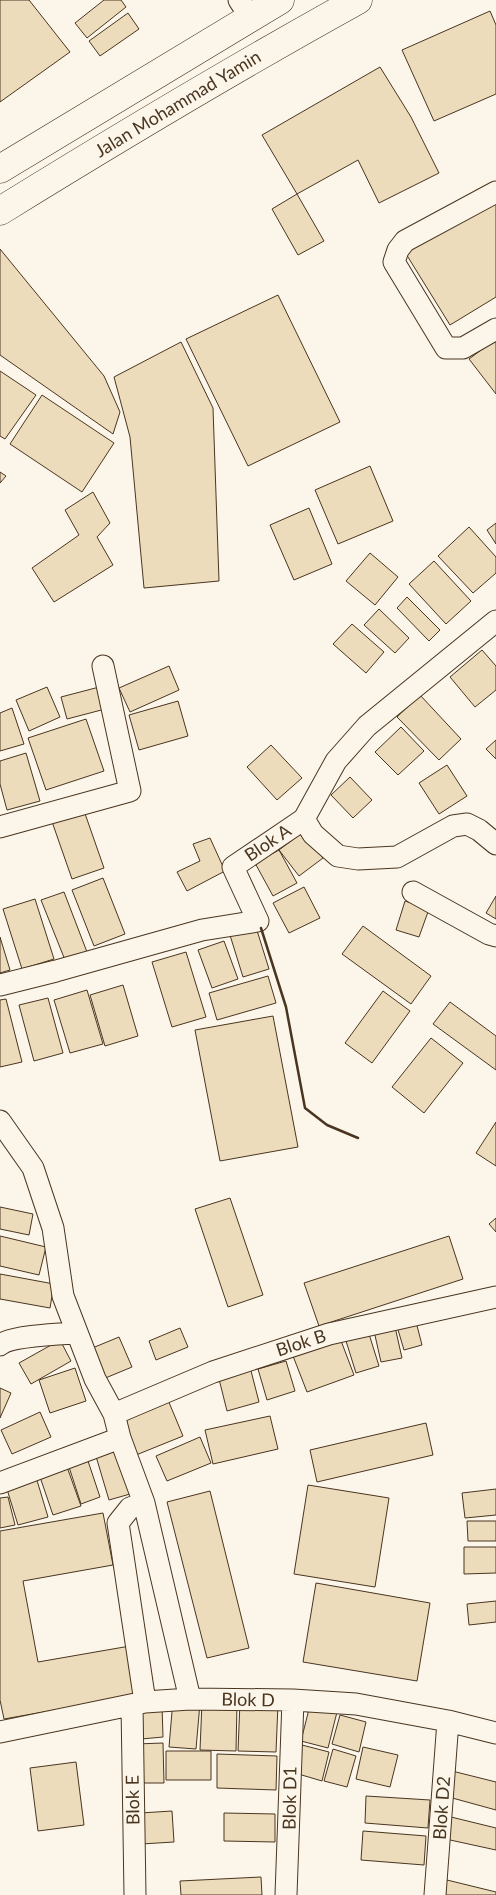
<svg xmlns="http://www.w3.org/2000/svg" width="496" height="1895" font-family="Lato,sans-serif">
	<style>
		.building { fill: #ecdcbc; stroke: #4a3520 }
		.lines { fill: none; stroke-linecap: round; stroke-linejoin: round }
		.street-casing { stroke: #4a3520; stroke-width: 23 }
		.primary-casing { stroke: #4a3520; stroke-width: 29 }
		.street { stroke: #fbf6e9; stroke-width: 21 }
		.primary { stroke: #fbf6e9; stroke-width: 28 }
		.wall { stroke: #4a3520; stroke-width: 2.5 }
		.labels { text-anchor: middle; stroke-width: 4; stroke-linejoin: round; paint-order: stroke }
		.street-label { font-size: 18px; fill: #4a3520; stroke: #fbf6e9 }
	</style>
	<rect width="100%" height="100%" fill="#fbf6e9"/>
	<path class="building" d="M0,0h29l41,52 -70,50z
		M104,0h17l5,7 -39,31 -12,-15z
		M490,11l6,14v69l-62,27 -32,-71z
		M128,13l11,16 -39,27 -11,-15z
		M380,67l31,50 28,56 -60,30 -21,-43 -61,34 -35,-59z
		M297,194l27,47 -26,14 -26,-46z
		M496,195v102l-46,28 -47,-76z
		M0,249l104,127 16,36 -7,22 -113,-79z
		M278,295l62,127 -92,44 -62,-127z
		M496,339v55l-27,-35z
		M181,342l32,66 6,173 -75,7 -14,-151 -16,-60z
		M0,371l36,24 -31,44 -5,-3z
		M42,395l72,48 -32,49 -72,-48z
		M370,466l23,55 -55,23 -23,-54z
		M0,472l6,4 -6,7z
		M93,492l17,31 -13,14 16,28 -59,37 -22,-34 47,-33 -14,-25z
		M309,508l23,56 -38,16 -24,-55z
		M496,523v21l-9,-14z
		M469,527l27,30v16l-23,20 -35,-37z
		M370,553l28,24 -23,28 -29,-24z
		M434,561l37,40 -25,23 -37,-40z
		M407,597l33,33 -11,11 -32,-33z
		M379,609l30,29 -14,15 -31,-28z
		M352,624l32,28 -18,21 -33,-29z
		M482,650l14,16v24l-21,17 -25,-30z
		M169,666l10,24 -49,22 -11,-24z
		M103,686l6,22 -42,11 -6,-22z
		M47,687l13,30 -31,14 -13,-31z
		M420,695l41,44 -22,21 -42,-43z
		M178,701l10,35 -49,14 -10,-35z
		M12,708l12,36 -24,7v-38z
		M86,719l18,52 -58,19 -18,-52z
		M401,727l23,24 -26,24 -23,-23z
		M496,740v19l-10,-10z
		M271,745l31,33 -25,22 -30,-33z
		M26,753l14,48 -33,9 -7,-26v-23z
		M447,765l20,31 -28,18 -20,-31z
		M350,777l22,23 -19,18 -22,-23z
		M82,805l22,63 -32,11 -22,-63z
		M303,832l20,26 -24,18 -20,-26z
		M210,838l15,33 -38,20 -10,-19 23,-11 -7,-17z
		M279,850l18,33 -24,13 -18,-33z
		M103,878l22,56 -31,12 -22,-56z
		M304,887l16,31 -31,15 -16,-30z
		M64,892l23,60 -22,8 -24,-60z
		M496,896v23l-10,-6z
		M35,899l19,60 -32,10 -19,-60z
		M405,901l24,8 -10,28 -23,-7z
		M255,924l14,45 -26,8 -14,-45z
		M363,926l68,50 -20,28 -69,-50z
		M0,937l10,33 -10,3z
		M224,941l14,38 -26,9 -14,-38z
		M186,952l20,65 -34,10 -20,-65z
		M268,976l8,27 -59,17 -8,-27z
		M123,985l15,51 -33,10 -15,-51z
		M87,990l16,54 -33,9 -16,-53z
		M383,991l27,20 -38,52 -27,-20z
		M48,998l15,55 -29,8 -15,-56z
		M6,999l16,63 -22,5v-67z
		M450,1002l46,34v34l-63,-46z
		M273,1016l25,131 -78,14 -25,-131z
		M431,1038l32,25 -39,50 -32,-26z
		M496,1122v44l-20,-13z
		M230,1198l33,97 -35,12 -33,-98z
		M0,1207l33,7 -4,21 -29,-6z
		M496,1218v14l-7,-8z
		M0,1236l46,11 -7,28 -39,-9z
		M449,1236l14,43 -144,47 -15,-43z
		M0,1274l54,10 -4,24 -50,-9z
		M415,1318l7,27 -18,5 -8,-27z
		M395,1327l7,31 -21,4 -7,-31z
		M180,1328l8,19 -32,13 -7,-19z
		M369,1334l10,32 -23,7 -10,-32z
		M119,1337l13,30 -29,12 -13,-30z
		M340,1338l14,37 -47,17 -14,-36z
		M60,1340l11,21 -40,23 -12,-21z
		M286,1361l9,30 -28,9 -9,-31z
		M249,1363l10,39 -32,9 -10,-40z
		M75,1368l11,33 -36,12 -11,-33z
		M0,1388l11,5 -11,25z
		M168,1400l15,36 -47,19 -15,-35z
		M40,1412l11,25 -39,17 -11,-24z
		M270,1416l8,33 -65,15 -8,-34z
		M426,1423l7,32 -116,27 -7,-32z
		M200,1437l11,26 -44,18 -11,-25z
		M116,1447l14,47 -21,6 -14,-47z
		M88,1461l12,36 -19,7 -12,-37z
		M67,1467l14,39 -28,9 -13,-38z
		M36,1477l12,40 -30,8 -12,-39z
		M308,1485l81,13 -14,89 -81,-13z
		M496,1489v26l-31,3 -3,-25z
		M210,1491l39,157 -42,10 -40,-156z
		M8,1497l7,28 -15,3v-30z
		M103,1513l10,52 -90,16 15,81 92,-16 9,49 -135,24 -4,-19v-169z
		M467,1521h29v20h-28z
		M464,1547h32v26l-32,1z
		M316,1583l114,20 -13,78 -114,-19z
		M496,1601v21l-27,3 -2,-21z
		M173,1700l27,3 -4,46 -27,-2z
		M202,1702l35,1 -1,48 -36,-1z
		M240,1702l38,2 -2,48 -38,-1z
		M310,1705l27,7 -9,36 -27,-7z
		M162,1706l1,31 -22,2 -2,-32z
		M340,1715l26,7 -7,30 -27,-8z
		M163,1743l1,40h-27l-1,-39z
		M302,1745l27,7 -7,29 -27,-8z
		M363,1747l35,8 -8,32 -34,-8z
		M333,1749l23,7 -9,31 -23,-6z
		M166,1751h45v29h-45z
		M217,1754l60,2 -1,34 -59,-2z
		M76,1762l8,63 -46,6 -8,-63z
		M452,1771l44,11v28l-51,-14z
		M366,1796l64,4 -2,28 -63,-5z
		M172,1811l2,31 -33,2 -1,-31z
		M224,1813l51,1v28l-51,-1z
		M447,1816l49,12v22l-55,-12z
		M363,1831l63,5 -2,29 -63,-5z
		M261,1877l1,18h-81l-1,-14z
		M447,1880l49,12v3h-53z"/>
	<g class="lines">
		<defs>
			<path id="street" d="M239,0l12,18
				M496,192l-91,49 -7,9 -4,12 52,86h17l33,-19
				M304,819l9,15 25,22 20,3 39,-2 56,-31 14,-2 12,6 17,14
				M0,827l130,-36 -27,-125
				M413,892l76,42 7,2
				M0,985l56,-14 146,-41 56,-9 -25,-54 71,-48 32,-58 31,-35 129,-105
				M0,1121l33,47 20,60 10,68 32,83 19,35 6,24 24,65 46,196
				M0,1345c10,-9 61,-11 77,-12
				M114,1414l99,-42 116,-38 167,-37
				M0,1483l120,-45
				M144,1503l-14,5 -12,15 27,179
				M132,1705l3,190
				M0,1732l145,-30 45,-3 103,1 63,4 92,17 48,12
				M286,1895l7,-195
				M435,1895l13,-174"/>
			<path id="primary" d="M0,169l280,-169
				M0,211c118,-73 237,-144 358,-211"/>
		</defs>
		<use href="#street" class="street-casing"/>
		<use href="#primary" class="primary-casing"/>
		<use href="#street" class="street"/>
		<use href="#primary" class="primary"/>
		<path class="wall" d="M261,928l25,79 19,101 22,17 31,13"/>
	</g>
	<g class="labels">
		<g class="street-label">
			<text transform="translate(178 104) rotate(-31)" y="6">Jalan Mohammad Yamin</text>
			<text transform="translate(268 843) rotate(-34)" y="6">Blok A</text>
			<text transform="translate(301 1343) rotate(-18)" y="6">Blok B</text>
			<text transform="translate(248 1700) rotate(1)" y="6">Blok D</text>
			<text transform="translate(290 1798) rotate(-89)" y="6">Blok D1</text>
			<text transform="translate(133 1800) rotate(-91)" y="6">Blok E</text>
			<text transform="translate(442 1808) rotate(-86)" y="6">Blok D2</text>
		</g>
	</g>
</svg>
